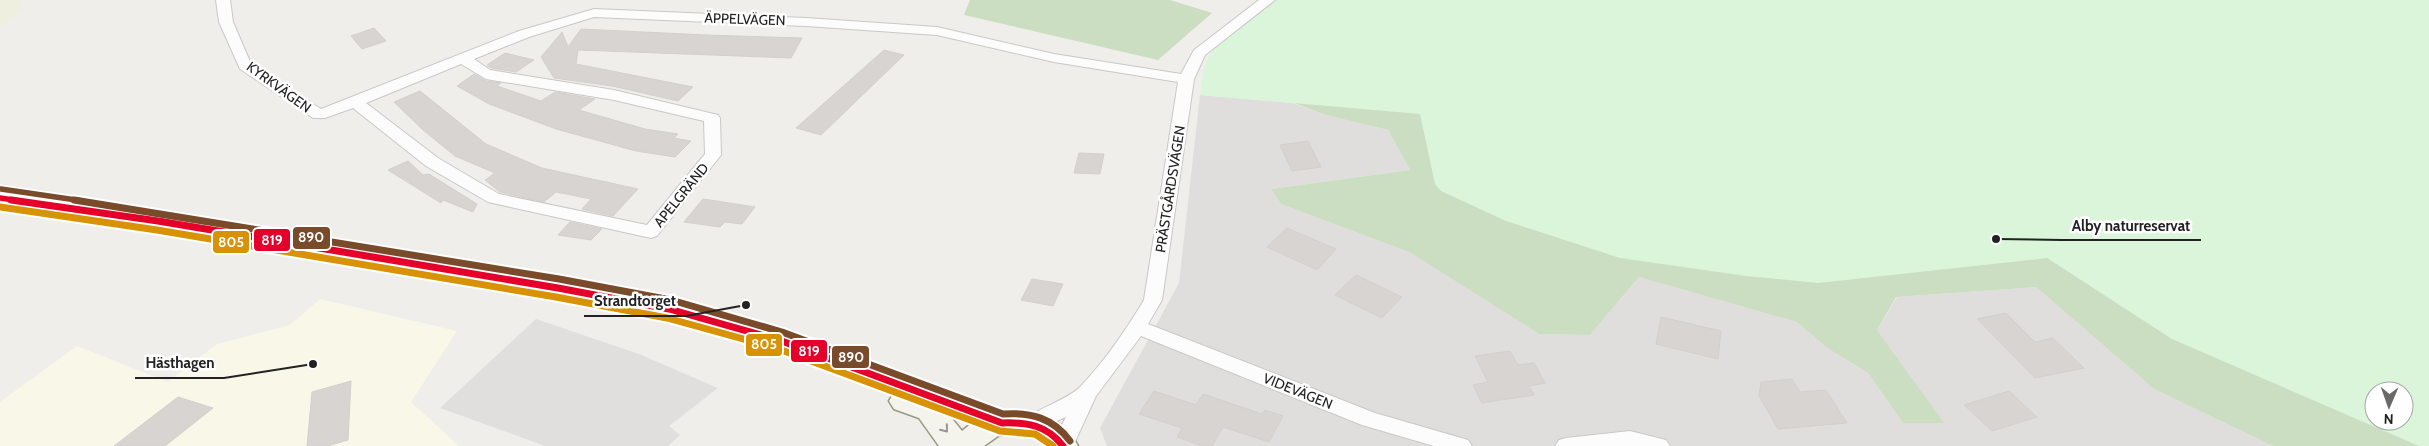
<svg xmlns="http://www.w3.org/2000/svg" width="2429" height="446" font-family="Cabin,sans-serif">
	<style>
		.residential { fill: #dfdedc }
		.education { fill: #f8f7e8 }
		.farmland { fill: #efefdf }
		.forest { fill: #cbdec1; fill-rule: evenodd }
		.park { fill: #daf5da; fill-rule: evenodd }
		.parking { fill: #e0dfde }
		.building { fill: #d7d4d2; stroke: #d3d0cc }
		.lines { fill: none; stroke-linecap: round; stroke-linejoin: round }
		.street-casing { stroke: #c9c8c7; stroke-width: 2 }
		.secondary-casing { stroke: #999a82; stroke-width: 3 }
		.street { fill: #fdfcfc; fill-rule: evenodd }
		.secondary { fill: #f4f4ed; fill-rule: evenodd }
		.bus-1-far1-casing { stroke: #fff; stroke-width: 9 }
		.bus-1-casing { stroke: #fff; stroke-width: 11 }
		.bus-2-casing { stroke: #fff; stroke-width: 11 }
		.bus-3-far1-casing { stroke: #fff; stroke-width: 9 }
		.bus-3-casing { stroke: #fff; stroke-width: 11 }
		.bus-1-far1 { stroke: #e4002b; stroke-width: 5.5 }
		.bus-1 { stroke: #e4002b; stroke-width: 7 }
		.bus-2 { stroke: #d79205; stroke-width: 7 }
		.bus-3-far1 { stroke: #7a4b2a; stroke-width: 5.5 }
		.bus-3 { stroke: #7a4b2a; stroke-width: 7 }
		.oneway { stroke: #969692 }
		.labels { text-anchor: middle; stroke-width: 5; stroke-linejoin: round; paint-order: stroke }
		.street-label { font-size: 14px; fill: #222; stroke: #fff }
		.leader { fill: none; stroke: #222; stroke-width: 2 }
		.callout-dot { fill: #222; stroke: #fff; stroke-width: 2 }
		.callout-label { font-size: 15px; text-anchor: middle; font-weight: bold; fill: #222; stroke: #fff; stroke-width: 5; stroke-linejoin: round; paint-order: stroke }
		.line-badge { stroke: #fff; stroke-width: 2 }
		.badge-label { font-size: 14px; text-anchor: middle; font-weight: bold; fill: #fff }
	</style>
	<rect width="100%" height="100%" fill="#f0eeeb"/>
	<path class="residential" d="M1200,95l92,8 34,12 62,15 22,40 -139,19 10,15 128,48 130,82 51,1 49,-58 158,45 30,26 41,25 35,50h40l-66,-93 20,-33 139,-10 118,102 119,57h-1166l-7,-18 79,-145z"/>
	<path class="education" d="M320,299l137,32 -46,71 48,44h-459v-44l77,-56 91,36 49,-38 73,-19z"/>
	<path class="farmland" d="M0,0h22l1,10 -23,17z"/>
	<path class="forest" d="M970,0h200l42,13 -54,47 -194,-45z
		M1287,0h1142v446h-156l-119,-57 -118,-102 -140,10 -19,33 67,93h-41l-35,-50 -41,-25 -30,-26 -158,-45 -49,58 -51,-1 -130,-82 -128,-48 -10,-15 139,-19 -22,-40 -62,-15 -112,-42zM2374,391h30v30h-30z"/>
	<path class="park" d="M1275,0h1154v446h-10l-247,-107 -125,-81 -229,25 -72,-7 -126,-18 -114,-37 -65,-30 -6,-7 -15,-70 -220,-19c2,-14 3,-30 11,-42 15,-22 43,-38 64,-53zM2374,391h30v30h-30z"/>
	<path class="parking" d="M536,319l103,35 79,34 -49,38 11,9 -12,11h-123l-105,-38z"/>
	<path class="building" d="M374,28l12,13 -24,8 -11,-13z
		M581,29l125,6 96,3 -11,20 -213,-8 -2,14 117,23 -15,14 -66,-15 -58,-8 -13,-21 21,-25 6,15z
		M884,50l20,5 -83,80 -25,-7z
		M505,53l29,7 -18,12 -25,-4 -4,-3z
		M474,74l12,7 15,2 -4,3 44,15 14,-9 40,7 -16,11 66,19 33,5 -4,4 17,3 -16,16 -39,-6 -80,-22 -67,-25 -32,-18z
		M420,91l66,53 56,24 96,21 -25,27 -31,-7 9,-10 -35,-7 -12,10 -44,-10 -15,-12 10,-7 -40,-17 -32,-26 -29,-28z
		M1308,141l13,26 -29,4 -12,-26z
		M1079,153l25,1 -4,20 -26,-1z
		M408,161l15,14 6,-1 48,30 -4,8 -30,-12 -2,3 -53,-33z
		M703,199l52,8 -13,17 -17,-2 -5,5 -36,-5z
		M570,222l32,7 -11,11 -33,-5z
		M1287,228l49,21 -19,21 -50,-23z
		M1356,275l46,22 -20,21 -47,-23z
		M1032,279l31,5 -10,22 -32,-6z
		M2006,313l29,29 18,-4 31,30 -49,10 -58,-59z
		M1661,317l60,14 -3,28 -62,-15z
		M1510,351l8,14 16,-2 11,20 -16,3 5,9 -52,8 -9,-18 15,-3 -13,-26z
		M1792,379l8,13 26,-2 21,33 -69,6 -19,-33 2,-14z
		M351,381l-3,59 -20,6h-21l5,-54z
		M1154,391l42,14 7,-11 59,20 3,-4 18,6 -14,26 -46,-15 -11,19h-10l-25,-9 5,-9 -43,-14z
		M2009,391l28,26 -45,14 -28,-26z
		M178,397l35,11 -48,38h-51z"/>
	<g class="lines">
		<defs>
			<path id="street" d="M216,0h14l3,22 18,42 70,45 198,-78 75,-22 212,9 131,9 117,27 127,20 13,-24 65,-50h16l-70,55 -11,24 -32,221 -14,24 227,89 93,27 4,6h-38l-72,-21 -221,-89 -45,60 -23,50 -21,-1 14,-28 -33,14 -7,-2 -3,-6c6,-12 45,-23 57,-36 24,-25 46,-57 64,-87l34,-218 -124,-20 -117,-27 -131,-9 -212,-9 -65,20 -55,22 16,11 124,20 104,25 2,3 1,37 -64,81 -6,2 -163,-36 -62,-36 -73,-58 -28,10h-12l-73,-49 -21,-47zM461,64l25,15 128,21 90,21 1,33 -58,71 -148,-31 -61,-36 -72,-55z
				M1630,431l36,9 4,6h-115l4,-6 7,-2z"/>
			<path id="secondary" d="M0,190l158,23 400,66 111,21 120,33 214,79c31,-4 60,5 75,34h-32l-13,-11 -17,-3 -18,4 -14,10h-45l-20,-28 -25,-9 -5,-8 4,-7 -123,-47 -101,-29 -111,-21 -400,-68 -158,-23zM949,415l23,8 -10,8z"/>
		</defs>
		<use href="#street" class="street-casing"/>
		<use href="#secondary" class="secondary-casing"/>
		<use href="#street" class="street"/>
		<use href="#secondary" class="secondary"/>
		<defs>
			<path id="bus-1-far1" d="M0,198l20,3"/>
			<path id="bus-1" d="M11,200l147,21 400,67 111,21 110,31 223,83c25,-1 45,2 61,23"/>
			<path id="bus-2" d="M0,207l157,23 399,67 111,21 109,30 224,83 35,3 18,12"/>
			<path id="bus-3-far1" d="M1,189l82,12"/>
			<path id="bus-3" d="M74,200l485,79 112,21 111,32 221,82c28,-2 50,4 67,27"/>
		</defs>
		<use href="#bus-1-far1" class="bus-1-far1-casing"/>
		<use href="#bus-1" class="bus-1-casing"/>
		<use href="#bus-2" class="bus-2-casing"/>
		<use href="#bus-3-far1" class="bus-3-far1-casing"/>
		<use href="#bus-3" class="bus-3-casing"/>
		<use href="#bus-1-far1" class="bus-1-far1"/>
		<use href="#bus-1" class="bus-1"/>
		<use href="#bus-2" class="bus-2"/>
		<use href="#bus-3-far1" class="bus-3-far1"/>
		<use href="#bus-3" class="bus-3"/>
	</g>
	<defs><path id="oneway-chevron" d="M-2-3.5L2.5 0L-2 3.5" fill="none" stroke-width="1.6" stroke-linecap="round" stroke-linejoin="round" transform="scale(1.25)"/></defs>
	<use class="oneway" href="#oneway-chevron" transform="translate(945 429) rotate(51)"/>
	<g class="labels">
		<g class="street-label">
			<text transform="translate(745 19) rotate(2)" y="5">ÄPPELVÄGEN</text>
			<text transform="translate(279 87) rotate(36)" y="5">KYRKVÄGEN</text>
			<text transform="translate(1170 189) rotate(-81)" y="5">PRÄSTGÅRDSVÄGEN</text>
			<text transform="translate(681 195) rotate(-51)" y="5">APELGRÄND</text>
			<text transform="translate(1298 391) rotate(22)" y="5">VIDEVÄGEN</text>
		</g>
	</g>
	<path class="leader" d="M1996 239L2062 240H2201M746 305L686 316H584M313 364L224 378H135"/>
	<g class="callout-dot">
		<circle cx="1996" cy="239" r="5"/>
		<circle cx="746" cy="305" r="5"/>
		<circle cx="313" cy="364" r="5"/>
	</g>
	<g class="callout-label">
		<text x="2131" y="231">Alby naturreservat</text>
		<text x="635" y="306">Strandtorget</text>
		<text x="180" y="368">Hästhagen</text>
	</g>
	<g class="line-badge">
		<rect x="292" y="226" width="39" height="24" rx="5" fill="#7a4b2a"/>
		<rect x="253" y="228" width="38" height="24" rx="5" fill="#e4002b"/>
		<rect x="212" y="230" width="38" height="24" rx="5" fill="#d79205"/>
		<rect x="745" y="333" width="38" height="24" rx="5" fill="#d79205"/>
		<rect x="790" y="339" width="38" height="24" rx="5" fill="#e4002b"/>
		<rect x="831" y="345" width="39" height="24" rx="5" fill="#7a4b2a"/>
	</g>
	<g class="badge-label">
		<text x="311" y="242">890</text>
		<text x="272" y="245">819</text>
		<text x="231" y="247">805</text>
		<text x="764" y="349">805</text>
		<text x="809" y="356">819</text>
		<text x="851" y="362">890</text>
	</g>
	<g transform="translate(2389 406) rotate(182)"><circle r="24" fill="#ffffff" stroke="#a7a7a7"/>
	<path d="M0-4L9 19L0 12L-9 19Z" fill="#6a6968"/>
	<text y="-8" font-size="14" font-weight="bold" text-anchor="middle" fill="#222222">N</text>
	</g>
</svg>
